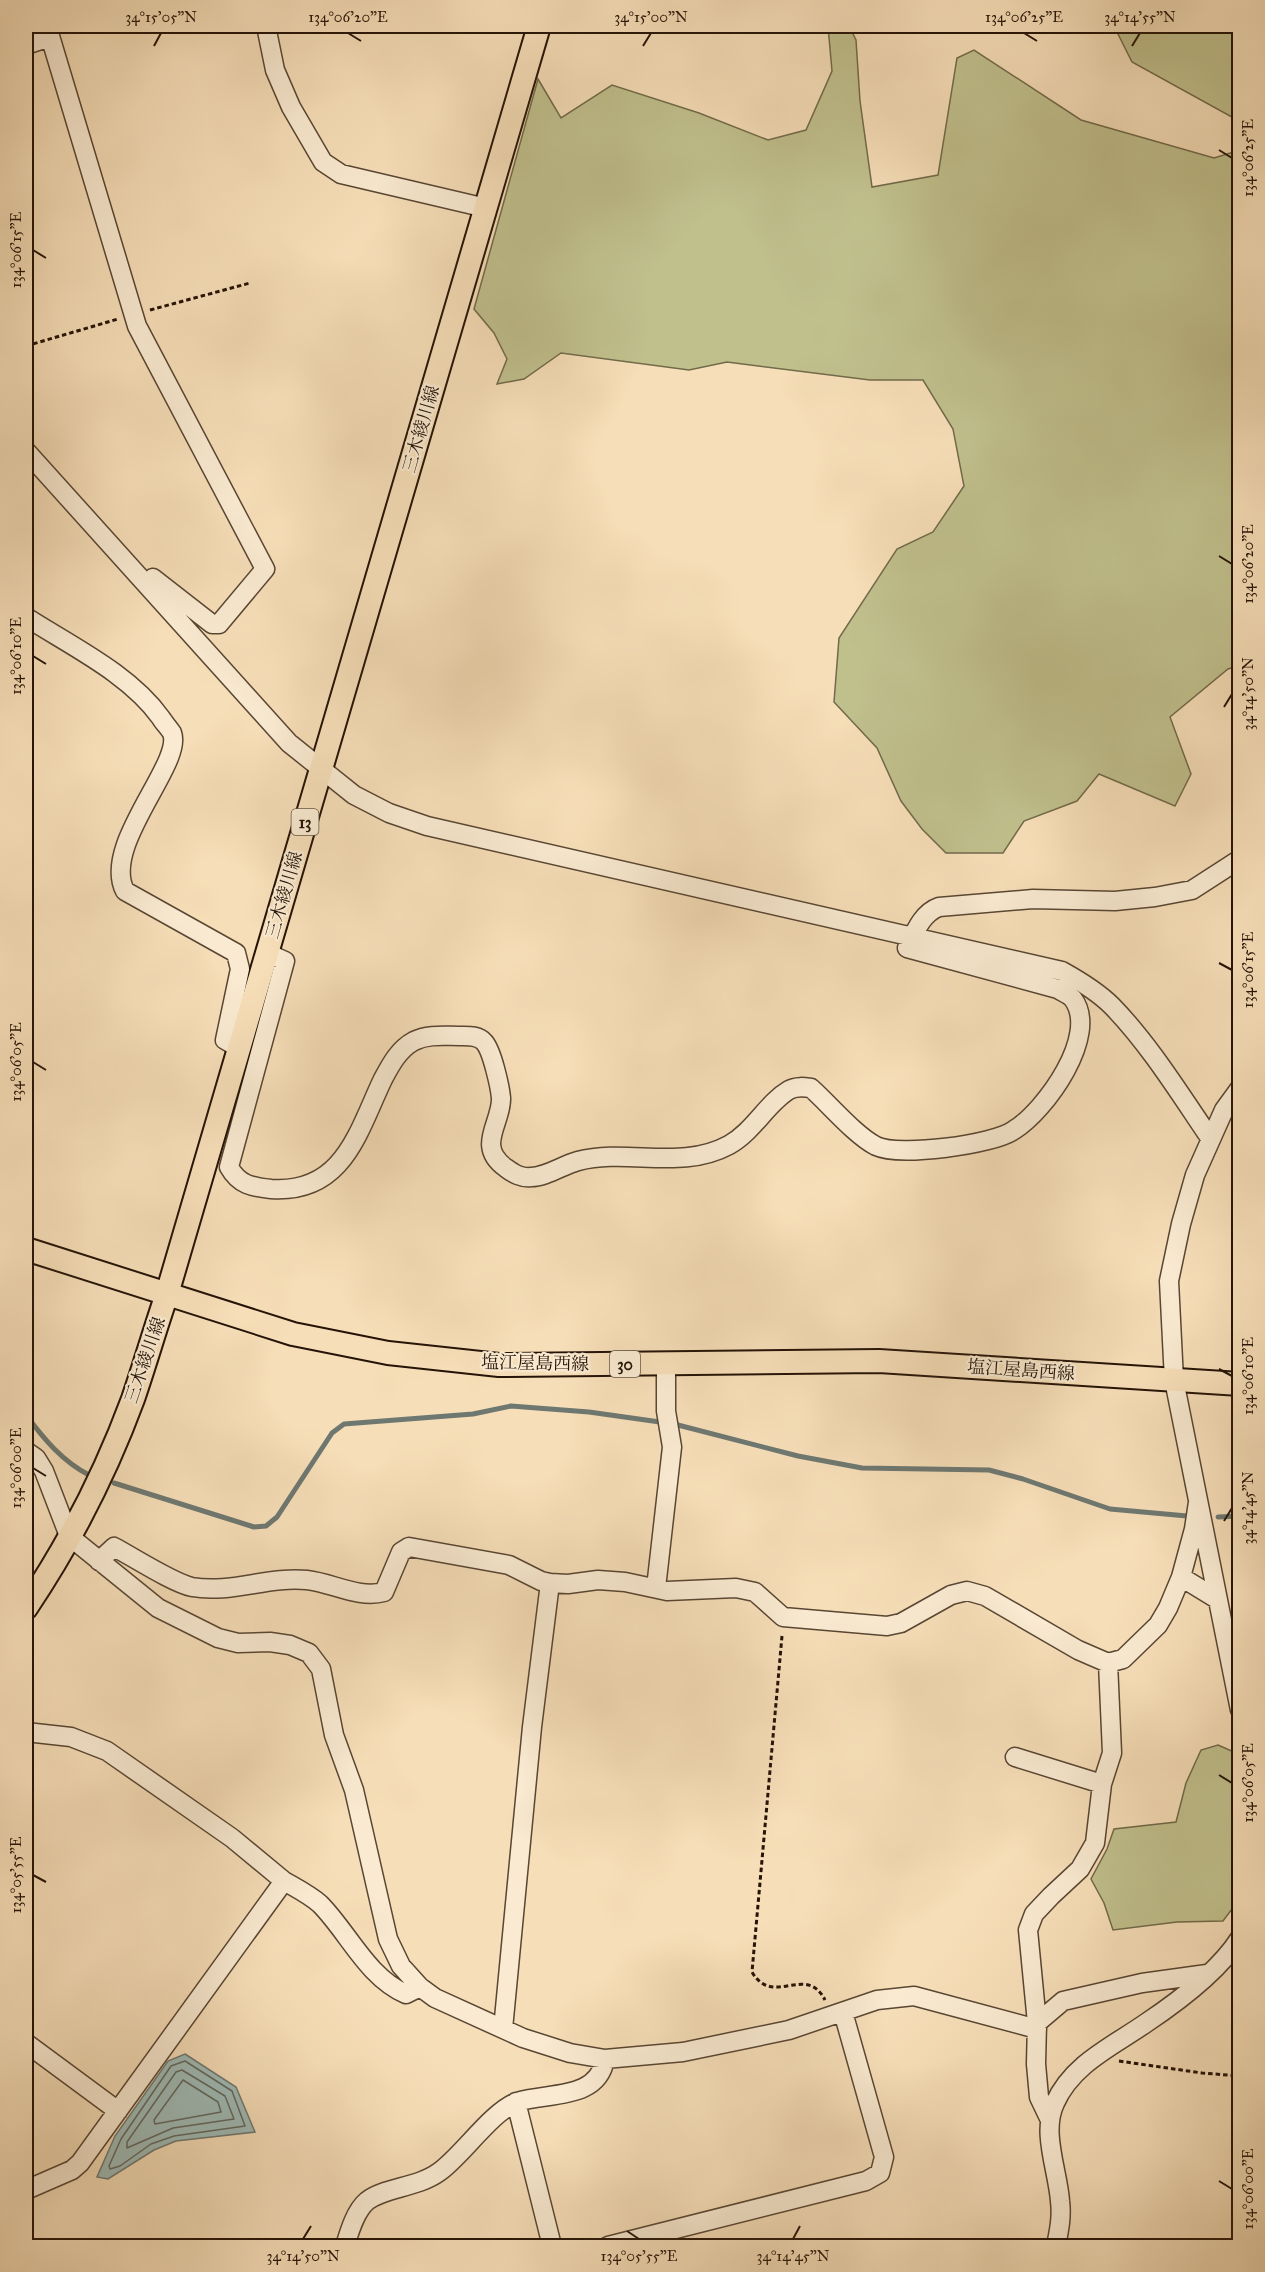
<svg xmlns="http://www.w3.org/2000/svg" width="1265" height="2272" font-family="'IM FELL Great Primer','Noto Serif JP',serif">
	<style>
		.green { fill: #c0c08d; stroke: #726a4a; stroke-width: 1.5 }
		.water { fill: #9ebbb7; stroke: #6e7871; stroke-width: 1.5 }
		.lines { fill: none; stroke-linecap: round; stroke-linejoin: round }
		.shore { stroke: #62675f; stroke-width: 1.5 }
		.stream { stroke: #6e7871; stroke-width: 5 }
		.minor-casing { stroke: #594633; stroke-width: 21 }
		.major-casing { stroke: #251307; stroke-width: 26 }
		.path { stroke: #251307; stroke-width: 3; stroke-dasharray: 4.5 3; stroke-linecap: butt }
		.minor { stroke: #f9ead1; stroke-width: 18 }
		.major { stroke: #f6deb8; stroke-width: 22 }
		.ticks { fill: none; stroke: #251307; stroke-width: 2 }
		.labels { text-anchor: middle; stroke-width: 4.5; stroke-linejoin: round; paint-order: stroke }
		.shield { fill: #f9ead1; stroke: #655444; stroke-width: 1.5 }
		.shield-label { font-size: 16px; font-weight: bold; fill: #251307 }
		.street-label { font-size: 18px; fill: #251307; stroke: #f9ead1 }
		.neatline { fill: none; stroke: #251307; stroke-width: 2 }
		.ticks-label { font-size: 15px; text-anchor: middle; fill: #251307 }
	</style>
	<rect width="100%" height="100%" fill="#f6deb8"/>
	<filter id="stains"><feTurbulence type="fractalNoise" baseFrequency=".00333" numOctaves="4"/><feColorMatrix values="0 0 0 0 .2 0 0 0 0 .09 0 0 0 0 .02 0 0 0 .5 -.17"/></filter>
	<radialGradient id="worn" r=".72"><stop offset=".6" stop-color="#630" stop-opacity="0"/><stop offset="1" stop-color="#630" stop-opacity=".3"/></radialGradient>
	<path class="green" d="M828,26h21l7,14 4,61 12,86 66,-12 19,-117 17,-8 107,70 133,38 23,-7 2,-10v525l-11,3 -58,48 21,57 -16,32 -76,-32 -22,27 -53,20 -21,32h-57l-24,-24 -21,-28 -24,-53 -43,-46 5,-64 58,-89 36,-17 31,-46 -11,-57 -30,-49h-53l-143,-18 -38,8 -128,-17 -37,26 -27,5 10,-25 -13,-26 -20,-24 64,-230 23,39 51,-33 87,28 69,27 38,-10 26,-59z
		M1114,26h125v95l-107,-59z
		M1218,1745l16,7 6,28 -1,115 -1,6 -15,20 -46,1 -64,8 -9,-27 -13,-24 16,-30 7,-20 62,-7 10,-39 15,-33z"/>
	<path class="water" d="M185,2054l51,33 19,45 -79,9 -22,9 -46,29 -11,-2 18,-41 53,-75z"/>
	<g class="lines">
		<path class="shore" d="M185,2061l47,30 13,35 -71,10 -23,8 -31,22 -10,3 -1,-3 12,-27 50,-73z
			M182,2070l43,26 9,23 -61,9 -46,20v-6l49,-70z
			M183,2080l35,22 3,10 -66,12 -1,-4z"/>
		<path class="stream" d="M26,1415c18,24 36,46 63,60
			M114,1483l140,44 12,-1 11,-9 55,-84 12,-9 129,-10 38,-8 78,6 85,12 124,32 64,12 127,2 34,9 87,30 77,7
			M1218,1517l22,-1"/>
		<defs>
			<path id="minor" d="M47,26l90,300 128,243 -46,55h-7l-59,-46
				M266,26l9,44 16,37 32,55 18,12 145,34
				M26,45l24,-8
				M26,451l263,292 65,52 35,18 38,13 635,145c18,10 36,21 50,35 37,38 68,88 98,132
				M26,617c45,29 104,57 135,101 3,5 8,10 11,15 12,30 -71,112 -47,158l111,62 4,16 -15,71 14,8
				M267,953l18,8 -56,206c10,18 23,20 42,22 73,5 87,-58 112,-110 8,-15 16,-30 31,-38 14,-7 30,-5 45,-5 9,0 19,-1 25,6 8,8 16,45 17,56 1,25 -26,48 5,70 8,6 15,10 25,9 15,0 32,-12 47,-16 50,-13 103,10 151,-16 25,-14 38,-42 60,-55 7,-4 15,-3 22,-2 19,17 44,47 65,58 23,11 117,-1 138,-16 31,-19 86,-95 59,-131 -3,-4 -11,-7 -15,-10l-151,-41c8,-16 15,-35 32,-41l94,-8 82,2 40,-4 37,-7 48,-31
				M1240,1088l-16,22 -29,65 -14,49 -12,57 5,99 66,330
				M26,1451l10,7 8,13 25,65 89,72 60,30 20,5 32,-1 20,3 19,8 12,16 13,66 20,55 34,149 13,27 19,21 15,11 88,40 47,15 35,6 78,-7 106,-22 88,-30 37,-4 123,33
				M99,1561l15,-14c19,10 59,36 78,40 38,7 77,-11 115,-7 26,3 52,19 77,12l17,-40 8,-5 100,18 32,16 9,2 18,1 30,-4 27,2 42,9 69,-3 19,4 28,25 104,9 14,-3 50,-28 16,-4 18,5 93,54 30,13 15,-4 35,-34 10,-17 13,-31 13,-48 4,-27
				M1181,1577l36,22
				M656,1588l16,-141 -6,-36v-48
				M26,1732l45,5 36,14 125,87 52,43
				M1015,1757l87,27
				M1037,2023l-9,-93 6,-16 17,-18 29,-27 15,-26 7,-59 10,-31 -4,-90
				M503,2029l29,-302 18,-144
				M26,2043l92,68
				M516,2102l36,144
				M1050,2120l-11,-23 -3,-33 1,-41 26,-22 79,-18 65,-9
				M26,2190l46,-20 8,-7 204,-282c12,7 26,14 36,23 28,28 47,73 86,90l14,-7
				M345,2246c4,-13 10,-35 22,-45 18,-14 50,-13 72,-29 23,-16 52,-60 78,-70 30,-10 81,-1 88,-43
				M608,2246l258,-65 14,-8 4,-16 -41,-145
				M1056,2246c3,-15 6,-29 4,-45 -2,-30 -19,-69 -5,-98 17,-39 58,-57 91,-80 33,-22 73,-52 94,-85"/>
			<path id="major" d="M26,1249l267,85 95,19 111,12 380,-4 361,23
				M26,1608c43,-64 80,-136 107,-209 12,-35 22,-70 34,-105l372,-1268"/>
		</defs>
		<use href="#minor" class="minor-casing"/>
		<use href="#major" class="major-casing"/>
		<path class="path" d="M150,310l100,-27
			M26,346l92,-27
			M782,1636l-30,336c21,36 54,-9 73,28
			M1119,2061l83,12 38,3"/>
		<use href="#minor" class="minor"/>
		<use href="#major" class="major"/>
	</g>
	<path class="ticks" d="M348,33l13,8M1024,33l13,8M154,46l7,-13M643,46l8,-13M1132,46l8,-13M1219,150l13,8M33,250l13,8M1219,556l13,8M33,656l13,8M1224,707l8,-13M1219,963l13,7M33,1062l13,8M1219,1369l13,7M33,1468l13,8M1224,1521l8,-13M1219,1775l13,8M33,1875l13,7M1219,2181l13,8M627,2231l12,8M303,2239l8,-13M793,2239l7,-13"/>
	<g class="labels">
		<g class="shield">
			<rect x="291.5" y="809" width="27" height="26" rx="4.5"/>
			<rect x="610" y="1351" width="30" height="26" rx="4.5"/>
		</g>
		<g class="shield-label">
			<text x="305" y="828">13</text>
			<text x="625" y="1370">30</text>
		</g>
		<g class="street-label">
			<text transform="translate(421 429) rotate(-74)" y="6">三木綾川線</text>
			<text transform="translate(284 895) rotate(-74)" y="6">三木綾川線</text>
			<text transform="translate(145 1360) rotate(-71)" y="6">三木綾川線</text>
			<text transform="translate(535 1363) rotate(1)" y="6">塩江屋島西線</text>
			<text transform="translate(1021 1370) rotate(4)" y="6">塩江屋島西線</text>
		</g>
	</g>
	<rect width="1265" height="2272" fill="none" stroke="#f6deb8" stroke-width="66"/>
	<rect x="33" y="33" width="1199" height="2206" class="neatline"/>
	<g class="ticks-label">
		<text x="161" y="22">34°15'05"N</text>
		<text x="348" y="22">134°06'20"E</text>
		<text x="651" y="22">34°15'00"N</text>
		<text x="1024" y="22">134°06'25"E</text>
		<text x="1140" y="22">34°14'55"N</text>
		<text transform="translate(1248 158) rotate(-90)" y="5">134°06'25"E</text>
		<text transform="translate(16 250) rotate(-90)" y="5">134°06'15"E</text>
		<text transform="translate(1248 564) rotate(-90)" y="5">134°06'20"E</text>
		<text transform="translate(16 656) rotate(-90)" y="5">134°06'10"E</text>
		<text transform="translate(1248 694) rotate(-90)" y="5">34°14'50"N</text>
		<text transform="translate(1248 970) rotate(-90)" y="5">134°06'15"E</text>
		<text transform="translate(16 1062) rotate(-90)" y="5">134°06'05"E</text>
		<text transform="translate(1248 1376) rotate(-90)" y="5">134°06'10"E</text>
		<text transform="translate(16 1468) rotate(-90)" y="5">134°06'00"E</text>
		<text transform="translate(1248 1508) rotate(-90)" y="5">34°14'45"N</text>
		<text transform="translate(1248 1783) rotate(-90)" y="5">134°06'05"E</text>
		<text transform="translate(16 1875) rotate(-90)" y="5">134°05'55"E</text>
		<text transform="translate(1248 2189) rotate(-90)" y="5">134°06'00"E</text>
		<text x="303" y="2261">34°14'50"N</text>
		<text x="639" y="2261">134°05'55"E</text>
		<text x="793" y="2261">34°14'45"N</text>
	</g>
	<rect width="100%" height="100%" filter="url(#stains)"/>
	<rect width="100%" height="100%" fill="url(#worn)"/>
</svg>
